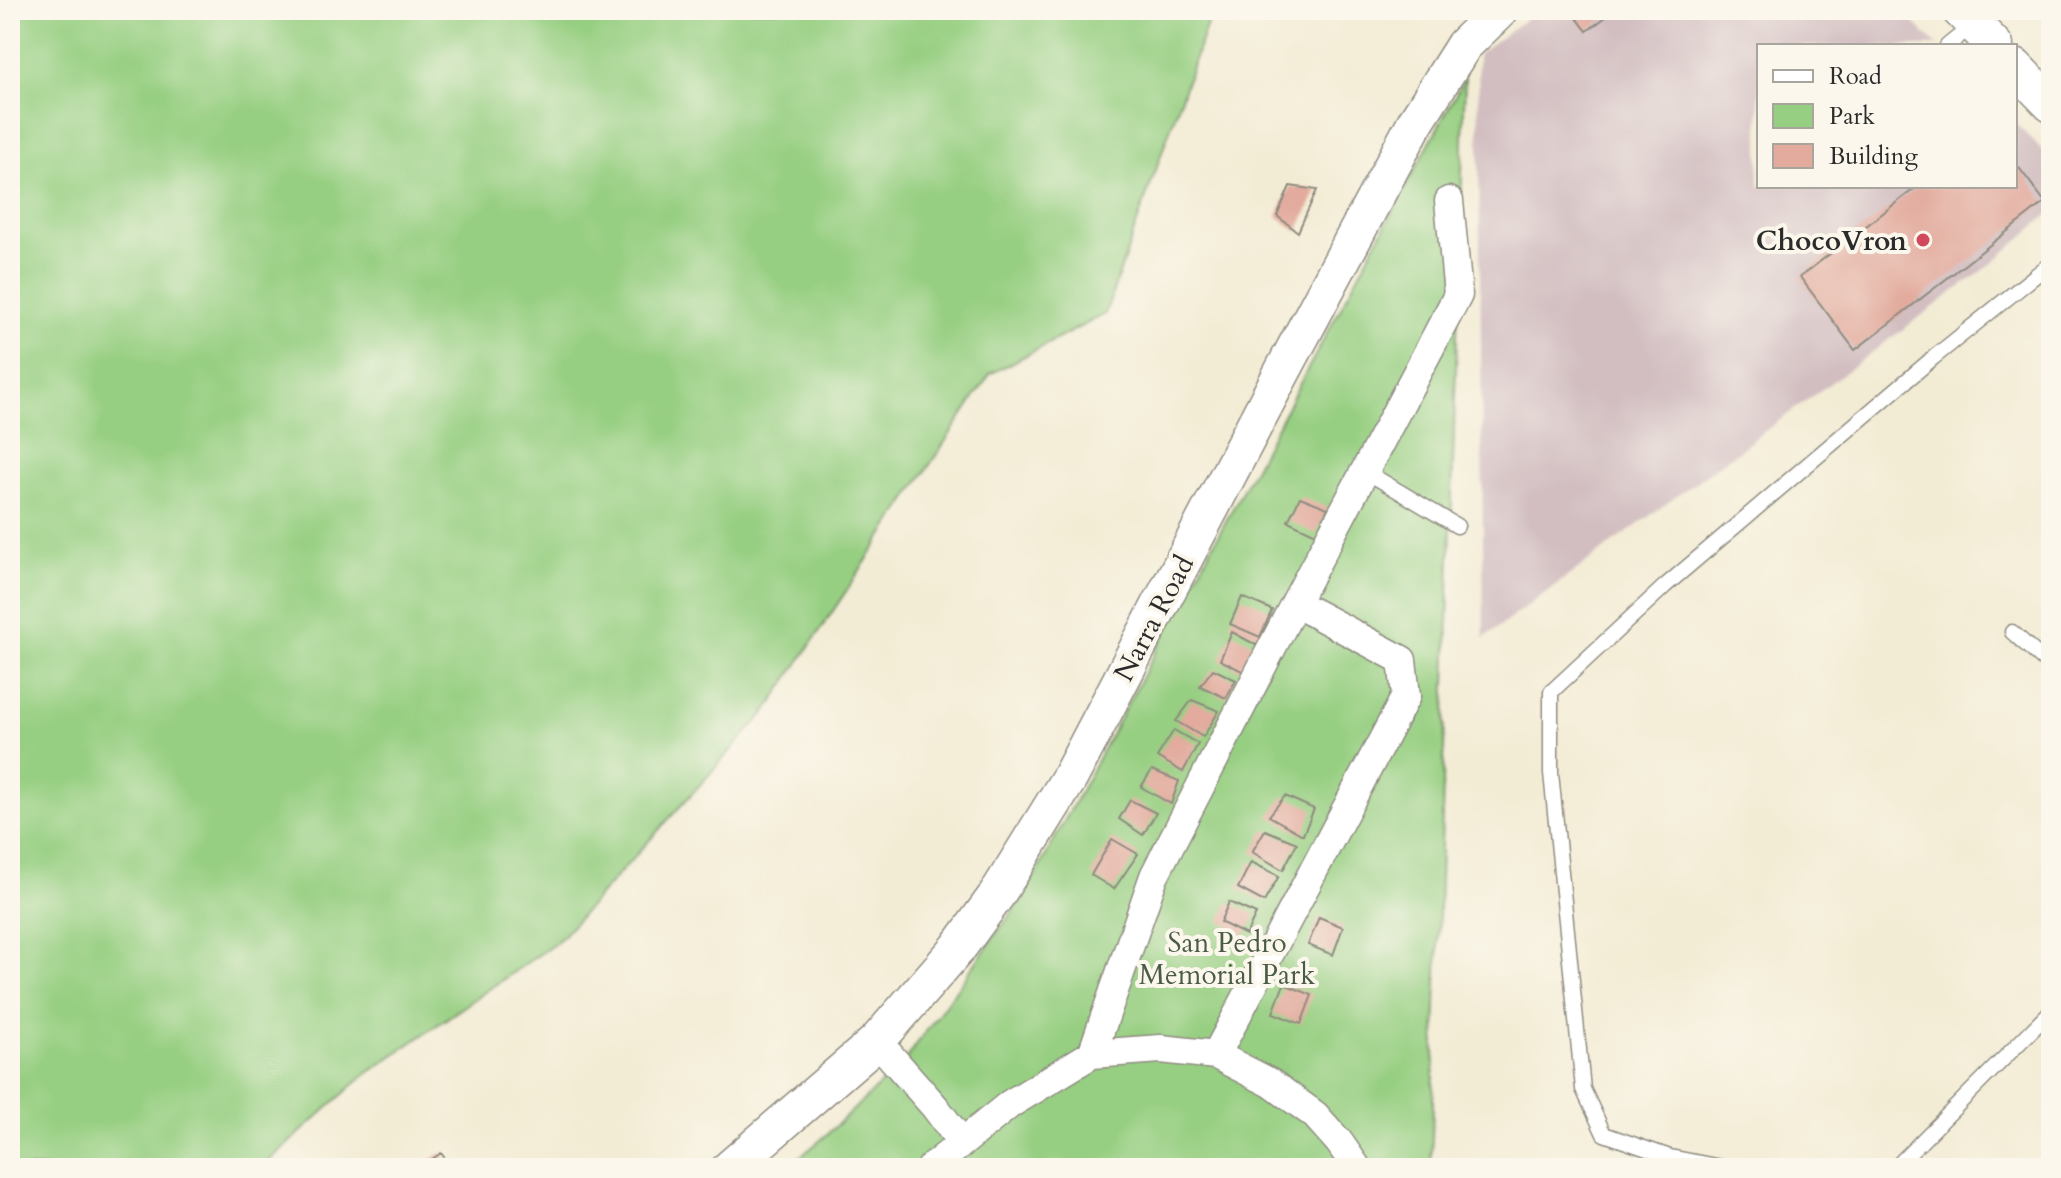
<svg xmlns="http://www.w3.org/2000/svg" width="2061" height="1178" font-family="Cardo,serif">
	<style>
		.industrial { fill: #d2bec1 }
		.green { fill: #97cf82; stroke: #617d56; stroke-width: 2 }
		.building { fill: #e2ab9e }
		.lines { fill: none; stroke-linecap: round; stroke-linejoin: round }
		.service-casing { stroke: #8f8c80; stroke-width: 17 }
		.minor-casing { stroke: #8f8c80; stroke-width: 31 }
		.tertiary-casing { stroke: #8f8c80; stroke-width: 39 }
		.service { stroke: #fff; stroke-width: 14 }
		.minor { stroke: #fff; stroke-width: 28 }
		.tertiary { stroke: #fff; stroke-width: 36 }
		.poi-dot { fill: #d1495b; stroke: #fbf7ec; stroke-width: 3 }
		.labels { text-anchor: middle; stroke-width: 8; stroke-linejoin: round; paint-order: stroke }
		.poi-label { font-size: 28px; font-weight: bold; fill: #2b2b2b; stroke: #fbf7ec; text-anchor: end }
		.street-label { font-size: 28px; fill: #2b2b2b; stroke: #fbf7ec }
		.park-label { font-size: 28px; fill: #4b5c45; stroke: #fbf7ec }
	</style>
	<rect width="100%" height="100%" fill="#fbf7ec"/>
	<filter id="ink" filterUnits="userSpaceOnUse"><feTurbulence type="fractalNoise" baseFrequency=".0125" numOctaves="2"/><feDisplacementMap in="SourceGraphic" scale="16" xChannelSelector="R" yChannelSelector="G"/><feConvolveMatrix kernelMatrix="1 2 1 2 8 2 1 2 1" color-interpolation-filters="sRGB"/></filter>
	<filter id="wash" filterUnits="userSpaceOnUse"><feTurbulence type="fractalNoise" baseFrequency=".006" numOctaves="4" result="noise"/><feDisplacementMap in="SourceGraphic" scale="32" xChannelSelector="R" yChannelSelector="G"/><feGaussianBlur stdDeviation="1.8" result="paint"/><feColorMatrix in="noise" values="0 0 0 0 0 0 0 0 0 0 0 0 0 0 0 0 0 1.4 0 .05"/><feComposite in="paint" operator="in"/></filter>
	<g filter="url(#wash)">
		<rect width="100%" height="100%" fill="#f3ecd5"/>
		<path class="industrial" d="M1538,10h363l37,36h-179v140h256v-63l36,36v53l-62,54 -505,372 -6,-584z"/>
		<path class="green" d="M10,10h1202l-107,304 -115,60 -224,338 -209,230 -195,135 -101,91h-251z
			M1465,77l-34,1091h-644l36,-30 80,-75 121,-167z"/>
		<g id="blocks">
			<path class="building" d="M1575,10h40l-28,21 -15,-19z
				M2017,165l28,37 -190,148 -55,-73 118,-91h97v-20z
				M1290,186l27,4 -19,42 -21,-16z
				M1300,497l28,11 -12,26 -28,-13z
				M1242,597l30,13 -12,27 -30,-13z
				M1232,632l26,14 -12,27 -26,-13z
				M1213,669l23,11 -10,18 -26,-12z
				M1192,700l27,11 -16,26 -27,-16z
				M1174,730l24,14 -15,28 -26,-15z
				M1152,770l27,11 -8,23 -30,-17z
				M1285,796l29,13 -11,26 -34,-19z
				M1130,800l26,13 -13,22 -24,-16z
				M1265,830l32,13 -14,27 -31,-18z
				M1112,839l26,15 -24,35 -23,-14z
				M1251,862l28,14 -15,26 -26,-14z
				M1229,902l27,12 -10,21 -26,-13z
				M1319,917l24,10 -10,28 -25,-10z
				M1284,984l28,11 -11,29 -28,-11z
				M441,1153l11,15h-33z"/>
		</g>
	</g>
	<g filter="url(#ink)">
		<use href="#blocks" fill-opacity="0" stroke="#8f8c80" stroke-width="2"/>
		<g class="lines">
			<defs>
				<path id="service" d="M1947,46l27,-22
					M1365,471l92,55
					M2012,632l39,35
					M1726,1168l-56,-11 -66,-23 -21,-45 -32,-316v-81l114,-106 268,-228 118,-95
					M1895,1168l156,-157"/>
				<path id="minor" d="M877,1041l58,66 27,36
					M1092,1054l62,-178 141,-273 163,-308 -9,-94
					M1216,1055l190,-359 -4,-36 -107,-57
					M931,1168l79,-64 82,-50 69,-5 55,6 55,28 44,32 24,27 18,26"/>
				<path id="tertiary" d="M1960,10l35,36
					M2015,67l36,37
					M730,1168l147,-127 81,-93 38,-52 74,-119 209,-399 137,-257 48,-76 36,-35"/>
			</defs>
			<use href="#service" class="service-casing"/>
			<use href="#minor" class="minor-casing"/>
			<use href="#tertiary" class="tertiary-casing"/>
			<use href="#service" class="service"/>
			<use href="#minor" class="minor"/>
			<use href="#tertiary" class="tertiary"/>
		</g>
	</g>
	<circle class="poi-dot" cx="1923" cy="240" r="8"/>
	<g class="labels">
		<g class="poi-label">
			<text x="1907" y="250">ChocoVron</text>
		</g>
		<g class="street-label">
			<text transform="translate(1153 618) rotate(-62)" y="10">Narra Road</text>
		</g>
		<g class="park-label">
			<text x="1227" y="952">San Pedro<tspan x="1227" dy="32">Memorial Park</tspan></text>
		</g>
	</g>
	<rect width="2061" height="1178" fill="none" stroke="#fbf7ec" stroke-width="40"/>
	<rect x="1757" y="44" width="260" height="144" fill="#fbf7ec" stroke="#a8a59f" stroke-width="2"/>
	<rect x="1773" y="70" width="40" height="12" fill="#ffffff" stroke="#a8a59f" stroke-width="2"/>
	<text x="1829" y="84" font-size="24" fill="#2b2b2b">Road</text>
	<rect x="1773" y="104" width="40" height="24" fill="#97cf82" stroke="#a8a59f" stroke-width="2"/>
	<text x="1829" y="124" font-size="24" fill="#2b2b2b">Park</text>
	<rect x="1773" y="144" width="40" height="24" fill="#e2ab9e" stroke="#a8a59f" stroke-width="2"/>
	<text x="1829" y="164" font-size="24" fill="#2b2b2b">Building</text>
</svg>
